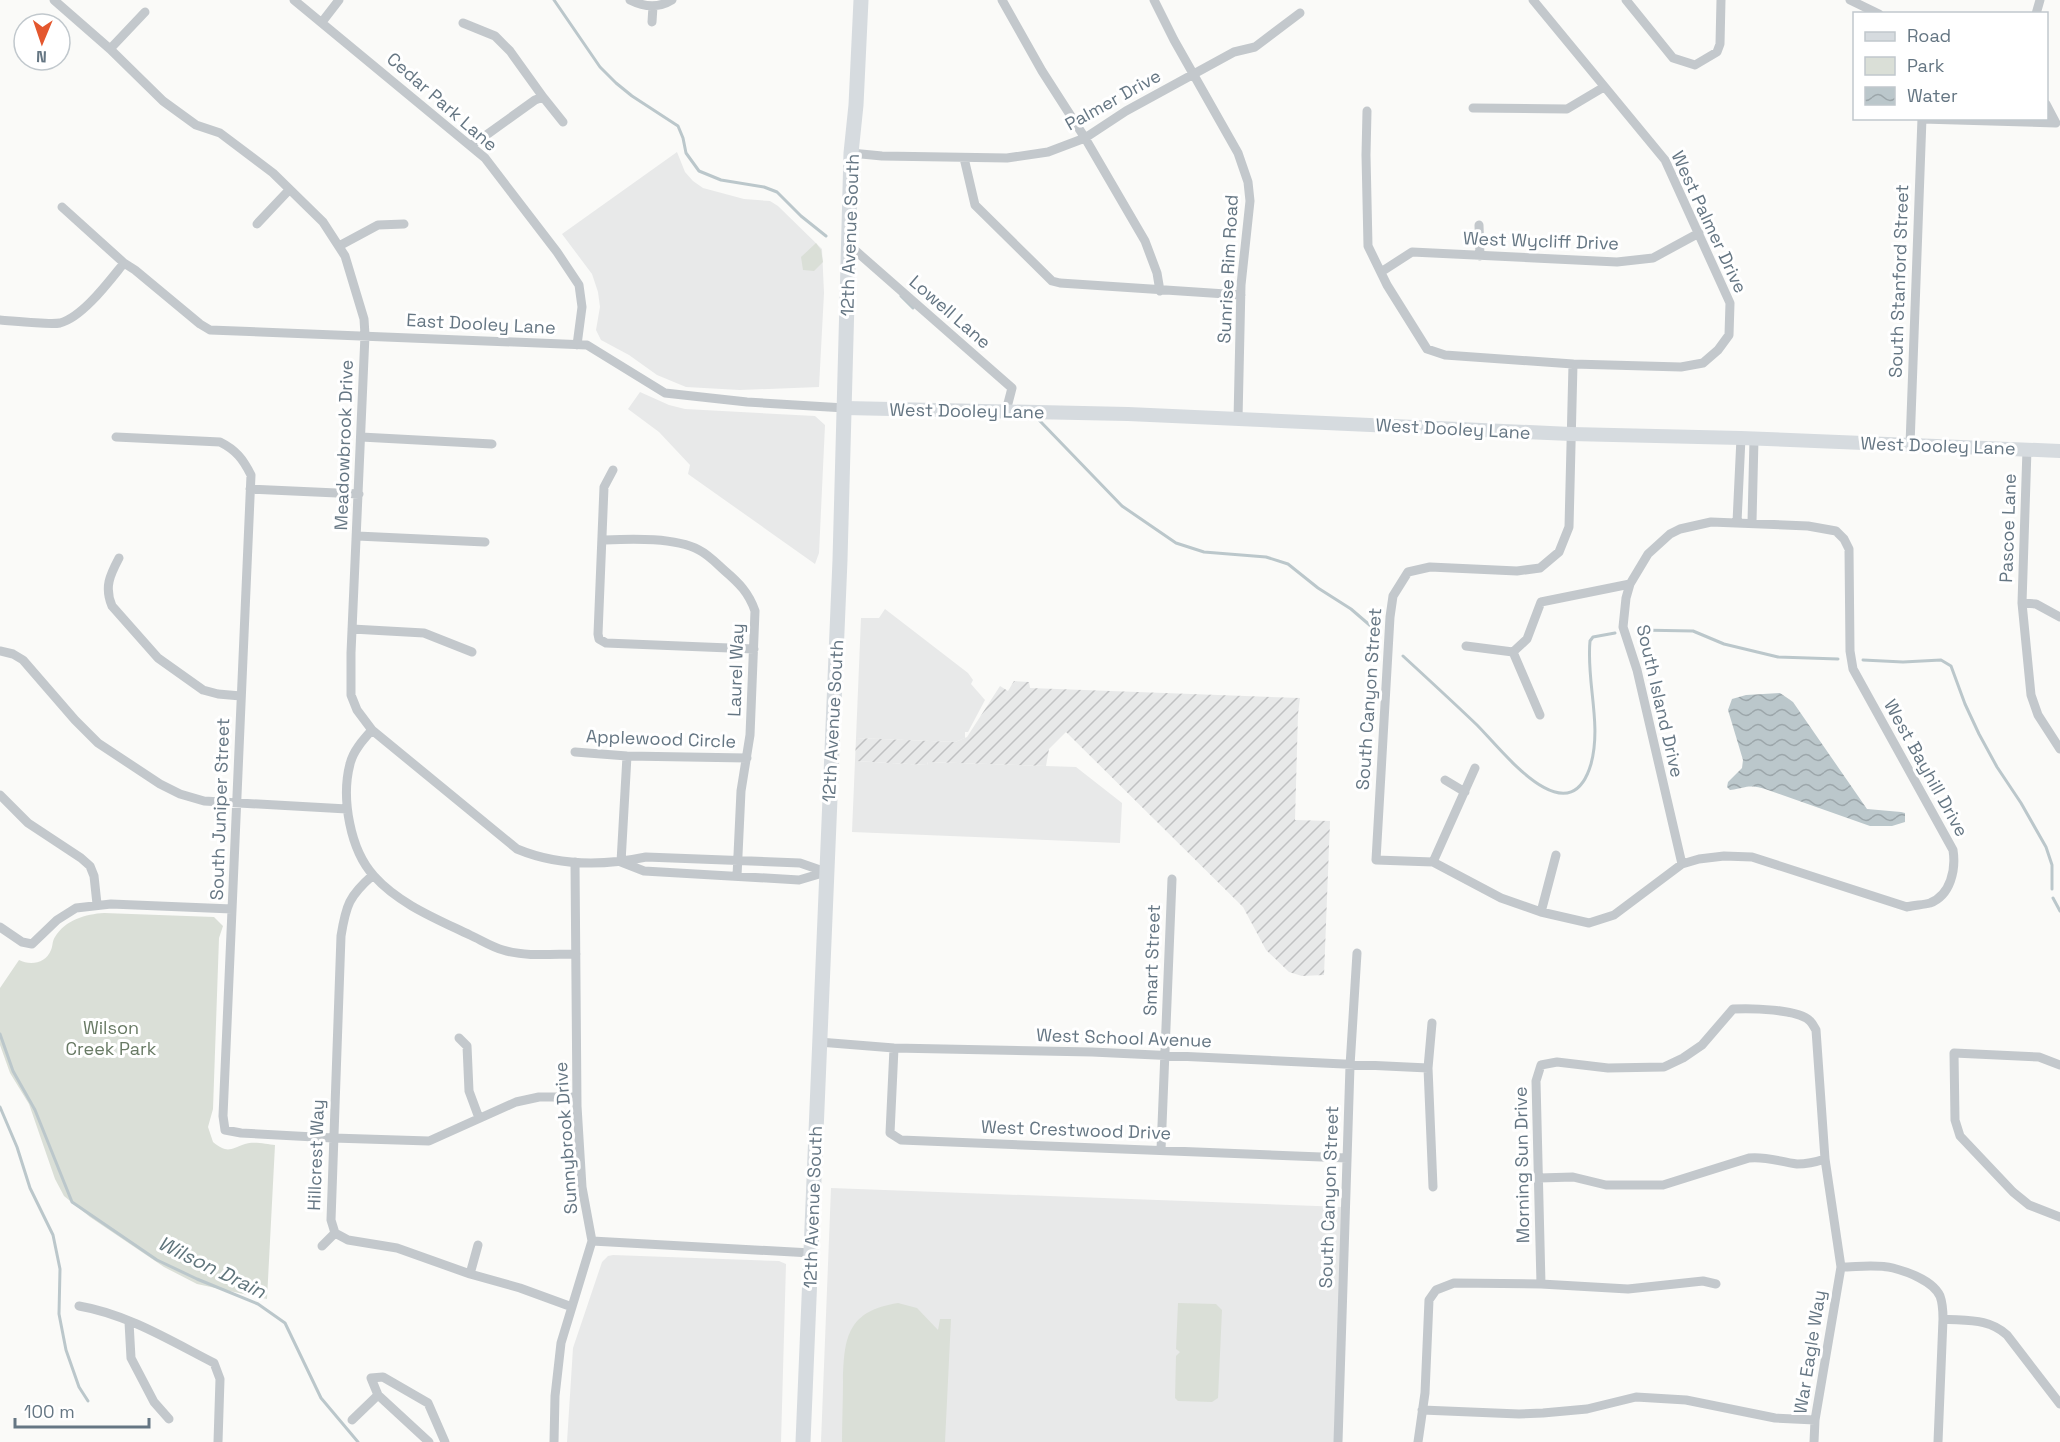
<svg xmlns="http://www.w3.org/2000/svg" width="2060" height="1442" font-family="'Space Grotesk',sans-serif">
	<style>
		.built { fill: #e8e9e9 }
		.industrial { fill: url(#industrial-furrows) }
		.park { fill: #dadfd7 }
		.water { fill: url(#water-waves) }
		.lines { fill: none; stroke-linecap: round; stroke-linejoin: round }
		.stream { stroke: #bbc7cb; stroke-width: 3 }
		.street { stroke: #c3c8cc; stroke-width: 9 }
		.secondary { stroke: #d6dbdf; stroke-width: 14 }
		.primary { stroke: #d6dbdf; stroke-width: 15 }
		.labels { text-anchor: middle; stroke-width: 6; stroke-linejoin: round; paint-order: stroke }
		.street-label { font-size: 18px; fill: #657683; stroke: #fff }
		.park-label { font-size: 18px; fill: #687a64; stroke: #fff }
		.water-label { font-size: 20px; font-style: italic; fill: #60757c; stroke: #fff }
	</style>
	<defs>
		<pattern id="industrial-furrows" width="10" height="10" patternUnits="userSpaceOnUse" patternTransform="scale(1.5)"><rect width="10" height="10" fill="#e8e9e9"/><path d="M-1 1l2-2M0 10L10 0M9 11l2-2" fill="none" stroke="#c0c1c2"/></pattern>
		<pattern id="water-waves" width="16" height="10" patternUnits="userSpaceOnUse" patternTransform="scale(1.5)"><rect width="16" height="10" fill="#bbc7cb"/><path d="M0 5q4-4 8 0t8 0" fill="none" stroke="#9ca6aa"/></pattern>
	</defs>
	<rect width="100%" height="100%" fill="#fafaf8"/>
	<path class="built" d="M677,152l8,20 8,9 10,7 41,11 26,2 8,5 44,43 2,44 -5,94 -79,3 -54,-3 -29,-12 -28,-20 -28,-15 -5,-10 4,-23 -2,-15 -6,-18 -30,-40z
		M640,392l29,13 16,4 130,7 10,9 -6,128 -4,11 -127,-90 2,-9 -31,-33 -31,-23z
		M885,609l83,64 5,7 -2,4 14,16 -17,32h-3v6l-10,4 -99,-4 5,-120h18z
		M855,761l72,4 1,-3 148,5 46,36 -2,40 -268,-11z
		M831,1188l512,19 -9,235h-513z
		M613,1255l166,6 7,3 -5,178h-214l6,-94 29,-86 6,-6z"/>
	<path class="industrial" d="M1014,681l15,1 1,6 270,10 -2,16 -3,106 35,1 -6,154 -22,1 -13,-4 -23,-22 -23,-43 -177,-175 -17,17 -3,17 -118,-4 -1,3 -72,-4 1,-23 99,4 12,-5 33,-51 8,5z"/>
	<path class="park" d="M816,243l5,7 2,12 -9,9 -11,-1 -2,-13z
		M104,913l110,4 9,9 -4,12 -6,171 -5,18 5,15c15,12 17,7 32,2 8,-3 22,0 30,1l-8,154 -70,-15 -33,-17 -74,-50 -26,-21 -9,-17 -26,-75 -19,-31 -10,-28v-57l19,-28c12,6 27,3 32,-10 2,-4 1,-9 4,-13 10,-17 31,-23 49,-24z
		M898,1303l19,5 21,22 2,-11h11l-6,123h-103c0,-20 1,-41 1,-61 1,-45 5,-70 55,-78z
		M1178,1303l38,1 6,6 -4,88 -6,4 -34,-1 -3,-3 1,-42 4,-4 -4,-3z"/>
	<path class="water" d="M1780,693l13,9 74,107 34,3 4,1v9l-13,4h-22l-105,-37c-19,-5 -17,-1 -35,1l-3,-3 1,-5 14,-14 1,-8 -15,-50 4,-11 14,-4z"/>
	<g class="lines">
		<path class="stream" d="M554,0l46,67 16,16 16,13 46,30 5,12 3,15 13,18 22,9 43,7 13,5 24,24 25,20
			M901,296l12,12
			M1039,420l83,86 54,37 28,9 62,5 22,7 30,24 33,21 29,25
			M1638,630l55,1 31,13 54,13 60,2
			M1403,656c25,23 50,46 74,69 24,24 92,114 114,39 11,-40 -5,-83 -1,-123l3,-4 22,-4
			M1863,660l40,2 38,-2 10,6 14,38 14,30 18,33 24,36 25,44 6,18v24
			M2053,898l7,13
			M0,1034l13,37 22,39 37,92 85,58 40,19 61,25 27,19 36,75 37,44
			M0,1107l17,40 13,41 23,47 7,34 -1,45 7,36 13,37 9,14"/>
		<path class="street" d="M54,0l56,49 53,52 33,24 24,8 53,40 50,49 22,34 19,63 1,16 -14,318v42l6,15 15,20 145,119c41,17 86,17 129,8l154,6 26,9
			M294,0l191,158 72,94 22,33 3,22 -5,38
			M630,0c14,7 29,8 42,0
			M1002,0l40,71 43,67 60,103 12,32 3,18
			M1154,0l20,40 64,113 10,29 2,19 -9,84 -3,134
			M1533,0l132,160 65,143 -1,32 -11,15 -15,13 -22,4 -108,-3
			M1626,0l47,58 22,7 22,-13 3,-8 1,-44
			M1850,0l29,14
			M2036,14l4,-14
			M322,22l17,-22
			M652,22l1,-16
			M463,23l32,13 15,15 33,46 -8,3 -64,46
			M110,49l35,-37
			M543,97l20,25
			M1473,108l94,1 37,-22
			M1367,111l-1,44 2,91 19,39 40,64 18,6 128,9 -4,163 -10,25 -19,16 -23,3 -87,-4 -22,5 -15,24 -3,21 -14,243 57,2 68,36 40,14 48,11 25,-8 68,-51 17,-5 25,-3 28,1 155,50c7,-2 16,-2 23,-4 21,-8 26,-34 23,-53l-100,-181 -3,-18 -1,-102 -5,-10 -8,-8 -28,-5 -97,-4 -31,7 -10,5 -22,20 -18,30 -4,14 -3,29 14,43 45,194
			M1922,119l134,4 -10,-19
			M851,153l31,3 125,2 41,-6 37,-14 41,-27 108,-59 21,-5 45,-34
			M964,158l11,47 77,76 8,2 181,12
			M62,207l62,56 11,7 65,54 10,6 377,15 78,48 82,9 98,6
			M257,224l32,-34
			M1479,225l1,31
			M849,245l163,143 -6,23
			M339,246l39,-21 26,-1
			M1381,272l31,-20 205,10 36,-4 46,-25
			M0,320c14,1 49,5 60,3 23,-6 50,-43 64,-60
			M116,437l104,5c16,8 23,17 31,33l-28,641 2,14 16,3 92,5 96,3 87,-39 23,-5h38
			M361,437l131,7
			M1910,445l12,-327
			M2027,449l-5,154 14,1 24,13
			M613,470l-9,17 -6,147 1,5 7,4 148,6
			M250,489l109,5
			M1737,522l4,-84
			M1752,522l2,-83
			M357,536l128,6
			M602,540c29,-1 72,-3 97,10 10,5 18,14 26,21 14,12 24,22 30,40l-5,124 -9,56 -4,85
			M119,558c-9,17 -15,29 -7,48l46,52 45,32 15,4 23,2
			M2022,603l9,92 7,20 22,34
			M352,629l72,4 48,19
			M1466,646l47,6 14,-13 14,-37 89,-18
			M0,651l13,3 10,6 52,60 23,23 62,41 20,10 24,7 143,8
			M1513,652l27,63
			M372,730c-9,10 -19,21 -22,34 -9,34 0,86 24,112 25,28 63,43 96,59 11,5 22,12 33,15 23,7 49,4 73,4
			M575,752l52,4 120,2
			M1445,780l20,12
			M0,795l28,28 53,35 9,8 4,10 3,28
			M621,862l23,9 155,9 27,-8
			M621,862l6,-106
			M1433,862l42,-94
			M373,875c-24,21 -27,30 -32,61l-10,284 4,13 13,7 49,8 73,26 50,14 52,19
			M1541,912l15,-57
			M0,927l22,15 10,2 25,-24 19,-12 35,-4 121,5
			M1432,1023l-4,45 5,119
			M459,1038l8,8 2,45 10,27
			M819,1042l75,6 198,4 336,16
			M894,1048l-4,85 11,7 446,18
			M2060,1065l-21,-8 -85,-4 1,67 5,16 53,56 16,13 31,12
			M1161,1150l11,-271
			M1539,1178l34,-1 33,8h57l86,-27c17,-2 31,4 48,6 10,0 19,-2 28,-5
			M592,1241l219,12
			M322,1246l13,-13
			M470,1274l8,-29
			M1541,1284l87,5 75,-8 13,3
			M79,1306c48,8 92,35 135,57l6,16 -2,63
			M1943,1319c24,2 46,-1 64,16l53,69
			M129,1322l2,36 23,44 15,17
			M1422,1410l97,4 24,-1 44,-4 49,-12 50,3 89,18 40,2
			M352,1420l26,-25
			M429,1442l-51,-47 -7,-17 12,-1 45,26 17,39
			M554,1442l1,-46 6,-53 31,-102 -10,-54 -5,-81 -2,-244
			M1338,1442l12,-376 7,-113
			M1418,1442l7,-49 4,-93 7,-10 18,-7 87,1 -5,-203 5,-16 16,-3 51,6 56,-1 19,-9 19,-13 31,-36c17,-1 65,0 77,12 3,3 4,6 6,9l9,129 16,108c16,0 36,-3 52,1 15,4 40,13 47,28 3,8 3,15 3,23l-5,123
			M1814,1442l1,-22 26,-153"/>
		<path class="secondary" d="M845,408l283,6 443,20 170,4 319,13"/>
		<path class="primary" d="M803,1442l37,-882 11,-407 5,-48 5,-105"/>
	</g>
	<g class="labels">
		<g class="street-label">
			<text transform="translate(1113 100) rotate(-29)" y="6">Palmer Drive</text>
			<text transform="translate(442 102) rotate(41)" y="6">Cedar Park Lane</text>
			<text transform="translate(1709 222) rotate(65)" y="6">West Palmer Drive</text>
			<text transform="translate(850 235) rotate(-88)" y="6">12th Avenue South</text>
			<text transform="translate(1541 241) rotate(2)" y="6">West Wycliff Drive</text>
			<text transform="translate(1228 269) rotate(-87)" y="6">Sunrise Rim Road</text>
			<text transform="translate(1899 281) rotate(-88)" y="6">South Stanford Street</text>
			<text transform="translate(950 312) rotate(41)" y="6">Lowell Lane</text>
			<text transform="translate(481 324) rotate(3)" y="6">East Dooley Lane</text>
			<text transform="translate(967 411) rotate(1)" y="6">West Dooley Lane</text>
			<text transform="translate(1453 429) rotate(3)" y="6">West Dooley Lane</text>
			<text transform="translate(344 445) rotate(-88)" y="6">Meadowbrook Drive</text>
			<text transform="translate(1938 446) rotate(2)" y="6">West Dooley Lane</text>
			<text transform="translate(2008 528) rotate(-88)" y="6">Pascoe Lane</text>
			<text transform="translate(736 670) rotate(-88)" y="6">Laurel Way</text>
			<text transform="translate(1369 699) rotate(-86)" y="6">South Canyon Street</text>
			<text transform="translate(1660 701) rotate(77)" y="6">South Island Drive</text>
			<text transform="translate(833 721) rotate(-87)" y="6">12th Avenue South</text>
			<text transform="translate(661 739) rotate(2)" y="6">Applewood Circle</text>
			<text transform="translate(1926 768) rotate(61)" y="6">West Bayhill Drive</text>
			<text transform="translate(220 809) rotate(-88)" y="6">South Juniper Street</text>
			<text transform="translate(1152 960) rotate(-88)" y="6">Smart Street</text>
			<text transform="translate(1124 1038) rotate(2)" y="6">West School Avenue</text>
			<text transform="translate(1076 1130) rotate(2)" y="6">West Crestwood Drive</text>
			<text transform="translate(566 1138) rotate(-94)" y="6">Sunnybrook Drive</text>
			<text transform="translate(316 1155) rotate(-88)" y="6">Hillcrest Way</text>
			<text transform="translate(1522 1165) rotate(-91)" y="6">Morning Sun Drive</text>
			<text transform="translate(1329 1197) rotate(-88)" y="6">South Canyon Street</text>
			<text transform="translate(813 1207) rotate(-88)" y="6">12th Avenue South</text>
			<text transform="translate(1810 1352) rotate(-81)" y="6">War Eagle Way</text>
		</g>
		<g class="park-label">
			<text x="111" y="1034">Wilson<tspan x="111" dy="21">Creek Park</tspan></text>
		</g>
		<g class="water-label">
			<text transform="translate(212 1267) rotate(26)" y="7">Wilson Drain</text>
		</g>
	</g>
	<rect x="1853" y="12" width="195" height="108" fill="#ffffff" stroke="#c1c8cd" stroke-width="1.5"/>
	<rect x="1865" y="32" width="30" height="9" fill="#d6dbdf" stroke="#c1c8cd" stroke-width="1.5"/>
	<text x="1907" y="42" font-size="18" fill="#657683">Road</text>
	<rect x="1865" y="57" width="30" height="18" fill="#dadfd7" stroke="#c1c8cd" stroke-width="1.5"/>
	<text x="1907" y="72" font-size="18" fill="#657683">Park</text>
	<rect x="1865" y="87" width="30" height="18" fill="url(#water-waves)" stroke="#c1c8cd" stroke-width="1.5"/>
	<text x="1907" y="102" font-size="18" fill="#657683">Water</text>
	<g transform="translate(42 42) rotate(182)"><circle r="28" fill="#ffffff" stroke="#c1c8cd" stroke-width="1.5"/>
	<path d="M0-4.5L10 22L0 15L-10 22Z" fill="#e4572e"/>
	<text y="-9" font-size="16" font-weight="bold" text-anchor="middle" fill="#657683">N</text>
	</g>
	<path d="M15 1418v9h134v-9" fill="none" stroke="#657683" stroke-width="3"/>
	<text x="24" y="1418" font-size="18" fill="#657683" stroke="#ffffff" stroke-width="4.5" paint-order="stroke">100 m</text>
</svg>
